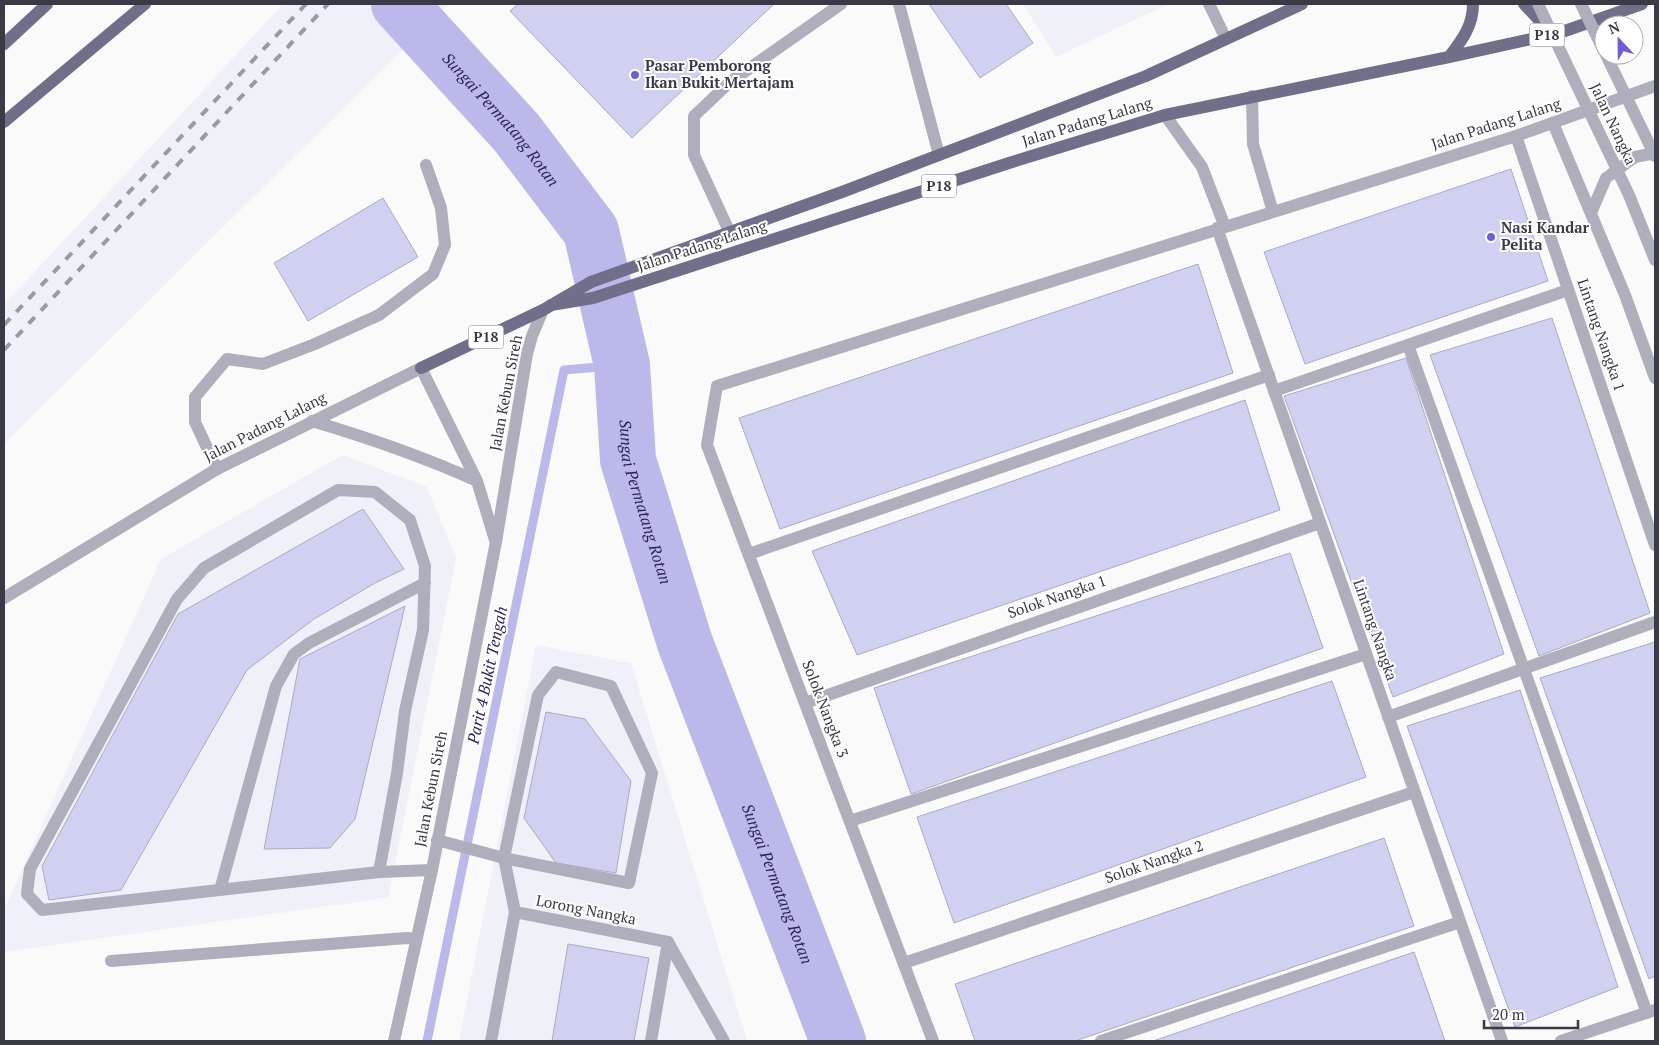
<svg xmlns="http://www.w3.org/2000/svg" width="1659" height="1045" font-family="'PT Serif',serif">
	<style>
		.built { fill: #f0f0f9 }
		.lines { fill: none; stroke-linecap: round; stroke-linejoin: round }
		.stream { stroke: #bbb9ea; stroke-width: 9 }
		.river { stroke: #bbb9ea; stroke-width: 56 }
		.building { fill: #d0d0f1; stroke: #a9a9c9 }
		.service { stroke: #aeaebd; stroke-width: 12 }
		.minor { stroke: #aeaebd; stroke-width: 12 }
		.tertiary { stroke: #aeaebd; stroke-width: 12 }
		.primary { stroke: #706f89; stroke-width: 12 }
		.rail { stroke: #9a9aa1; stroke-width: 4; stroke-dasharray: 9 9; stroke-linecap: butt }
		.tertiary-bridge { stroke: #aeaebd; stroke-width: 12 }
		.poi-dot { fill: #715dd7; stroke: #fff; stroke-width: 2 }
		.labels { text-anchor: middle; stroke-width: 4; stroke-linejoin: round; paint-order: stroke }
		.shield { fill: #fff; stroke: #75757e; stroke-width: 1 }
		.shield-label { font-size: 14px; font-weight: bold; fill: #3a3a47 }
		.poi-label { font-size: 15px; font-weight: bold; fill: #3a3a47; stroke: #fff; text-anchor: start }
		.street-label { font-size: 15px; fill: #3a3a47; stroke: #fff }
		.water-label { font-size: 16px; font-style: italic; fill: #2c235c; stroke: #fff }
	</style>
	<rect width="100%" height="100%" fill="#fafafa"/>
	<path class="built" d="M283,4h166l-445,440v-139z
		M1023,4h145l-112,53z
		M343,455l84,32 29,71 -68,340 -384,54v-42l157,-351z
		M536,645l95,18 116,378h-288z"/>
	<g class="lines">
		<path class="stream" d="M427,1041l137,-671 58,-5"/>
		<path class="river" id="s1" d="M399,4l117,128 75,99 31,134 6,95 57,183 153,398"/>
	</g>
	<path class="building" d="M518,4h256l-142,134 -122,-127z
		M929,4h77l27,39 -53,35z
		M1511,169l37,112 -243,83 -41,-112z
		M383,198l35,59 -110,64 -34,-58z
		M1198,264l35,109 -453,156 -41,-111z
		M1552,318l98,295 -111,43 -109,-301z
		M1406,358l98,296 -111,43 -109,-301z
		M1245,400l35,110 -423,145 -45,-104z
		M363,509l41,60 -29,14 -61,36 -67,51 -126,220 -72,10 -7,-34 136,-252z
		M1290,553l33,95 -412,146 -37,-106z
		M405,606l-50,213 -25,29 -66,1 36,-190z
		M1655,642v334l-6,3 -109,-301z
		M1332,681l34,96 -412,146 -37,-106z
		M1520,690l98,297 -103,40 -108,-301z
		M546,712l39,7 46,62 -15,92 -60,-10 -32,-45z
		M1384,838l30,88 -339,115h-100l-20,-57z
		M568,944l81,14 -15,83h-82z
		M1414,952l31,89h-292z"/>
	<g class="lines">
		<path class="service" d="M899,4l40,151
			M1209,4l17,35
			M730,233l-36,-78v-39l36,-34 111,-78
			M1408,345l239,668
			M1274,391l294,-101
			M217,469l-22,-47v-25l32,-38 36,5 52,-20 64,-29 54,-41 12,-29 -4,-37 -15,-43
			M749,554l520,-179
			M1388,717l267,-95
			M850,821l516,-167
			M437,840l67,18 125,25 23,-110 -41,-87 -55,-14 -18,23 -34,163 11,54
			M379,872l18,-99 8,-62 18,-81 2,-64 -15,-46 -35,-28 -37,-2 -134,78 -27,31 -147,270 -3,25 15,16 337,-38 53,-2
			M220,890l56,-204 18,-32 15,-11 116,-60
			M111,961l296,-23 9,1
			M651,1041l17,-99
			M1101,1041l359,-119"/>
		<path class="minor" d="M1252,96l1,48 20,68
			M1165,115l37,52 23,60
			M1516,136l139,409
			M1217,228l285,813
			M4,598l213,-129 204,-101
			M805,703l515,-180
			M904,963l510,-171
			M491,1041l24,-129 153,30 56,99
			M933,1041l-226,-596 10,-59 799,-250 139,-50
			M1561,1041l94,-31"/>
		<path class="tertiary" d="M1553,123l72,172 30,83
			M1591,213l15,-35 29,-21 20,-4
			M421,368l56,113 18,59
			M312,421c57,17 110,35 165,60
			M394,1041l38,-171 64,-328 31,-188 5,-18 11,-26"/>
		<path class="primary" d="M1524,4l15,16 13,9
			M4,44l43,-40
			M1449,57c13,-17 24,-31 24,-53
			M4,122l141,-118
			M551,305l42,-7 416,-135 156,-48 284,-58 110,-24 83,-29
			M421,368l122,-58 48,-28 251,-90 304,-116 156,-72"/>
		<path class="rail" d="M4,325l302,-321
			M4,350l324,-346"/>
		<path class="tertiary-bridge" d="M1538,4l91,191 26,65
			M1581,4l23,47
			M1606,55l49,101"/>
	</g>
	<g class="poi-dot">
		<circle cx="635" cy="75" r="5"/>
		<circle cx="1491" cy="237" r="5"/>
	</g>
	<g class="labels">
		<g class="shield">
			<rect x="1529.5" y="23.5" width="35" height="23" rx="4"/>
			<rect x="921.5" y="174.5" width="35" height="23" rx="4"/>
			<rect x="468.5" y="325.5" width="35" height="23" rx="4"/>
		</g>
		<g class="shield-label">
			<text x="1547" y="40">P18</text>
			<text x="939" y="191">P18</text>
			<text x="486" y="342">P18</text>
		</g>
		<g class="poi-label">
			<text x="645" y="71">Pasar Pemborong<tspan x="645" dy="17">Ikan Bukit Mertajam</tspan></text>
			<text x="1501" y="233">Nasi Kandar<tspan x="1501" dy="17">Pelita</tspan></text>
		</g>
		<g class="street-label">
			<text transform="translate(1087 122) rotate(-17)" y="5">Jalan Padang Lalang</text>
			<text transform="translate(1496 124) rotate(-18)" y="5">Jalan Padang Lalang</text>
			<text transform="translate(1613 124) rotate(65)" y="5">Jalan Nangka</text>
			<text transform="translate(702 246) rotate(-18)" y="5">Jalan Padang Lalang</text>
			<text transform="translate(1601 335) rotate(71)" y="5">Lintang Nangka 1</text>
			<text transform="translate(506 393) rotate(-79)" y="5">Jalan Kebun Sireh</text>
			<text transform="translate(265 427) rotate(-27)" y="5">Jalan Padang Lalang</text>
			<text transform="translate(1057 597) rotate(-19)" y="5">Solok Nangka 1</text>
			<text transform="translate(1375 630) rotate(71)" y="5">Lintang Nangka</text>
			<text transform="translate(825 709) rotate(69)" y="5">Solok Nangka 3</text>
			<text transform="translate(431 789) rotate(-79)" y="5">Jalan Kebun Sireh</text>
			<text transform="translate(1154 862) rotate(-19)" y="5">Solok Nangka 2</text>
			<text transform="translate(586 910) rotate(11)" y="5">Lorong Nangka</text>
		</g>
		<g class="water-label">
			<text dy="6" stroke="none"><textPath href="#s1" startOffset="154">Sungai Permatang Rotan</textPath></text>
			<text dy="6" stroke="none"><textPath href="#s1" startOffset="575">Sungai Permatang Rotan</textPath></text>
			<text transform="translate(487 675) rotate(-78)" y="6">Parit 4 Bukit Tengah</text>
			<text dy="6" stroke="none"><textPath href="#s1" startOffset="980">Sungai Permatang Rotan</textPath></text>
		</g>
	</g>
	<rect width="1659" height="1045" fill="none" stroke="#3a3a47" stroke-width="10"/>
	<g transform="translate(1619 40) rotate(338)"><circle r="24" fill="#ffffff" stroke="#b0b0b5"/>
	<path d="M0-4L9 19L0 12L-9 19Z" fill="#715dd7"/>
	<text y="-8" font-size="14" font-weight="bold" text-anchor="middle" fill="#3a3a47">N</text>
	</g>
	<path d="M1484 1020v8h94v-8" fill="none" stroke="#3a3a47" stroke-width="2.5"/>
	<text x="1492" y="1020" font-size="15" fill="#3a3a47" stroke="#ffffff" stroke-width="4" paint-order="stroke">20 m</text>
</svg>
